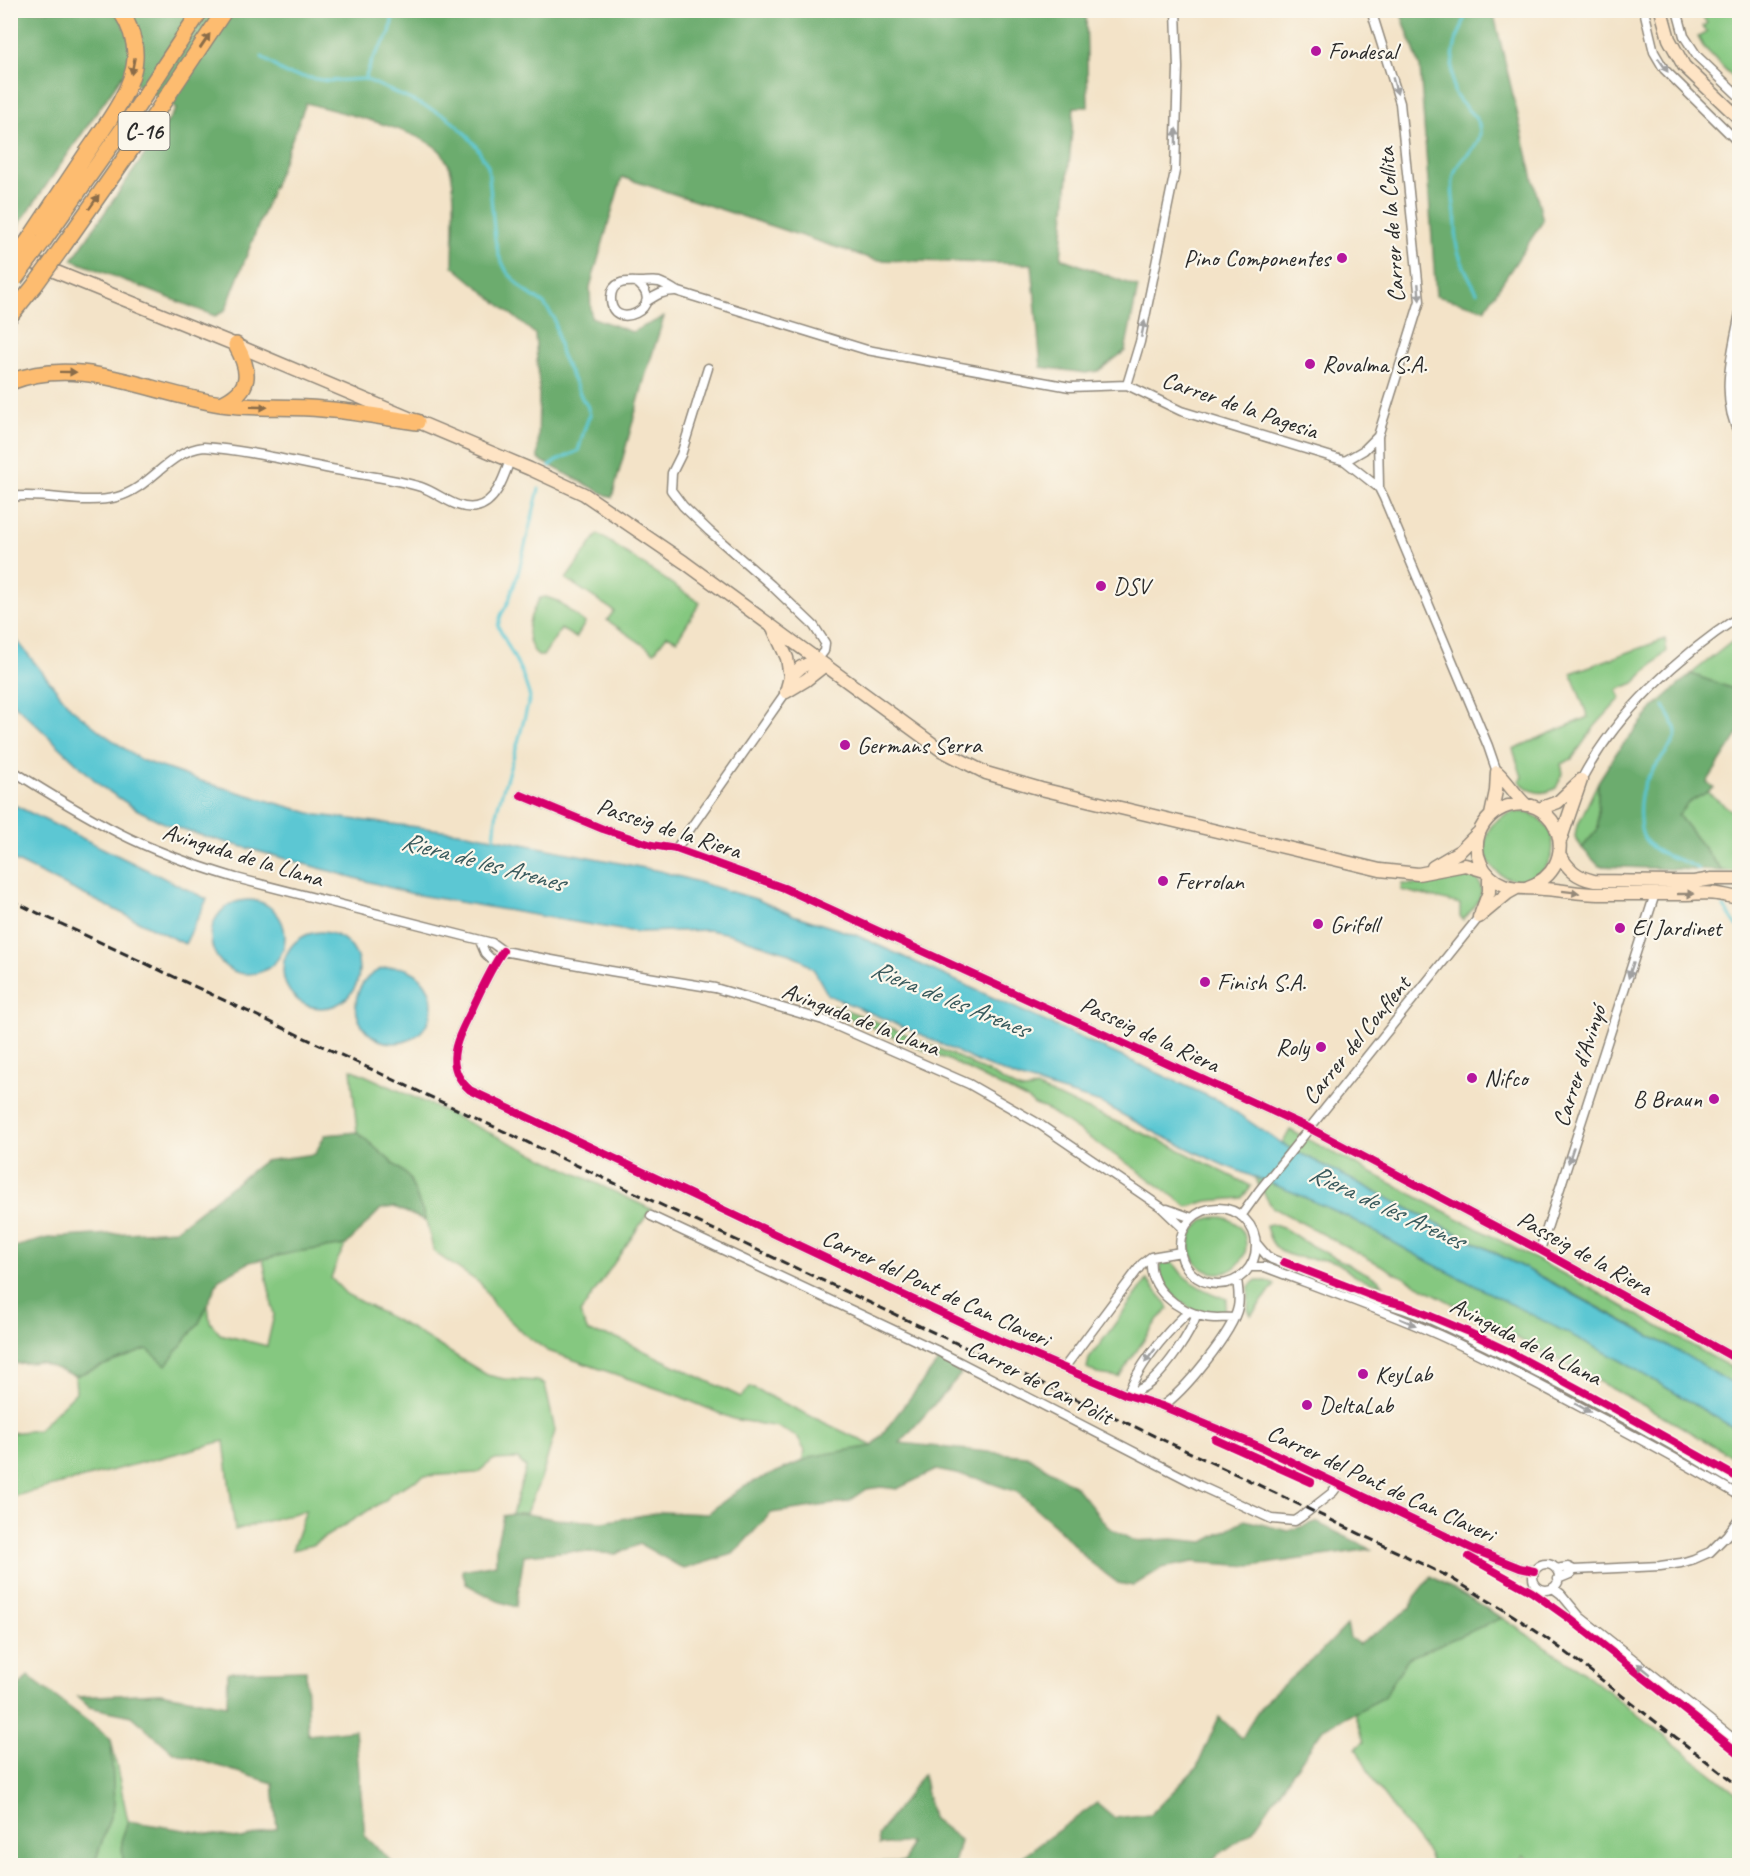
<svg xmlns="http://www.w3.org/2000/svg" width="1750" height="1876" font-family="Caveat,sans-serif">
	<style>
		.green { fill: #85c880; stroke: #587a56; stroke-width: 1.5 }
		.forest { fill: #6cac6e; stroke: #4c6c4c; stroke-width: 1.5 }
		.water { fill: #5bc7d3; stroke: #43797f; stroke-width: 1.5 }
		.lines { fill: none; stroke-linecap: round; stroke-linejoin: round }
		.stream { stroke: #5bc7d3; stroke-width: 3 }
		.street-casing { stroke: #8f877a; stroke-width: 11 }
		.secondary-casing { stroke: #8f877a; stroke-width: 15 }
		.highway-casing { stroke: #8f877a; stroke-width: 18 }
		.street { stroke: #fff; stroke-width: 8 }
		.secondary { stroke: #fee4c5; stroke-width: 12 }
		.highway { stroke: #fdbc6f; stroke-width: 15 }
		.rail { stroke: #2b2b2b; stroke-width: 3; stroke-dasharray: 9 4.5; stroke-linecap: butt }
		.highway-bridge-casing { stroke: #8f877a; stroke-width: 18; stroke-linecap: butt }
		.highway-bridge { stroke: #fdbc6f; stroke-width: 15 }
		.cycleway-casing { stroke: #fbf7ec; stroke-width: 11 }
		.cycleway { stroke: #d6006c; stroke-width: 8 }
		.oneway { fill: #8a6c4a }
		.oneway2 { fill: #a0a0a0 }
		.oneway3 { fill: #948878 }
		.poi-dot { fill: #b5179e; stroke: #fbf7ec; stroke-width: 2 }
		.labels { text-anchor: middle; stroke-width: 4.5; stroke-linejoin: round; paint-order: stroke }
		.shield { fill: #fbf7ec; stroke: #696865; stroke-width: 1.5 }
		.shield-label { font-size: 22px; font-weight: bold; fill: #2b2b2b }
		.poi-label { font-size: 24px; fill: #2b2b2b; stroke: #fbf7ec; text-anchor: start }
		.street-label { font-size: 24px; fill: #2b2b2b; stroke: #fbf7ec }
		.water-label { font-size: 26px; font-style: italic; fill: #395a5d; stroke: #fbf7ec }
	</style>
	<rect width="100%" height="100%" fill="#fbf7ec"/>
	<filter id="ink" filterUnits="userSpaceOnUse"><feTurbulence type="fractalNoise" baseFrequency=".0167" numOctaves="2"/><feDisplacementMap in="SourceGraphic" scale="12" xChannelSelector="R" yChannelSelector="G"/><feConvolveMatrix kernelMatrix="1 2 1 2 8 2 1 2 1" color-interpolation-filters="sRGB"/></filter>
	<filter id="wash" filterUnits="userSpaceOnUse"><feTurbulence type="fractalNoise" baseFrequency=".008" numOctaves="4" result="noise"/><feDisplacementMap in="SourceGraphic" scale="24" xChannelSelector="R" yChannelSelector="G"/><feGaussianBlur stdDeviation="1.35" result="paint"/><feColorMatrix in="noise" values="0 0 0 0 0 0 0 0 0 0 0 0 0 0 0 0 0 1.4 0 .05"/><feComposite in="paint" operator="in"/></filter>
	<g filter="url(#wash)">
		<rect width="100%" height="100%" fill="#f3e3c8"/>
		<path class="green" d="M1703,10l36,1v73l-36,-38 -5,-9 9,-5 -4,-6 4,-3 -7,-10z
			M598,534l102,69 -23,37 -10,-5 -13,17 -47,-32 7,-9 -48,-32z
			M546,597l11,4 28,22 -9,15 -15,-9 -18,27h-5c-17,-18 -10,-39 2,-58z
			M1739,636v55l-48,-17z
			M1665,639l2,12 -33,32 -17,7 4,8 -26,28 -23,33 -11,5 2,9 -7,15c-15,8 -25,5 -37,-7l3,-4 -9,-28 75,-32 -17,-44z
			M1598,782v47l-16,19 -7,-11 1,-8z
			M1707,792l32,24v55h-17l-44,-56 10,-12z
			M1485 846a34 34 0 1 1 68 0a34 34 0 1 1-68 0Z
			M1463,873l13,4c13,18 -1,29 -13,43l-3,-4v-12l-59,-14 1,-6c12,1 24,0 36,-3 9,-2 16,-6 25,-8z
			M834,1005l53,21 84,37v2c7,3 15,6 22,10 14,7 27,21 43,12l136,59 79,40 -9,12 -35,3 -19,6 -51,-37 -91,-61 -11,-4 -9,-6 -73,-37 -124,-53z
			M351,1069l69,31 231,109 -71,104 8,19 29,6 124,59 9,-10 123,59 -71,15 3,-10 -8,-14 -19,-10 -45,-8 -57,-24 -128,-44 -24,-17 -30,-29 -13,-21 -47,-32 -8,-31 -17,-44 -52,-45z
			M1290,1130l302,159 147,83v16c-146,-90 -304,-165 -457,-244z
			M1254,1177l41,16 53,24 81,45 191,98 119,71v30l-74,-44 -393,-210z
			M1190 1245a28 28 0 1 1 56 0a28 28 0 1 1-56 0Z
			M1271,1224l14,5 23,15 70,35 5,5c-9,-2 -24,-4 -31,-10 -7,-5 -11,-11 -20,-13 -5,-2 -13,-1 -19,-2 -26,-2 -42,-6 -47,-34z
			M346,1245l-8,14 -7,19 15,16 66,35 75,46 17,4 33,2 8,3 10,47 -13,45 -16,37 -14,1 14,-46 -8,-9 -25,1 -16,13 -53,3 -33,17 -4,6 -75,46 -20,5 14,-40 -71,20 -11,-89 -213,56v-64l27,-3 38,-38 -1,-16 72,-27 52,-26 9,-19 2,18 10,12 47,12 7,-31 -11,-56 32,-7z
			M1170,1262c8,3 8,9 14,14 12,11 28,18 43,23l-3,13c-27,10 -58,-17 -65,-41l3,-7z
			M1147,1280l20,24 2,5 -11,10 -39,58 -22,-3 -10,-6 2,-9z
			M1255,1281h11l9,4 -24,30 -3,-6 1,-23z
			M1502,1618l79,52 158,125v70l-205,1 -10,-10 -10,9h-82l-3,-10 -52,-68 -21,-39 8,-6 -9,-30 28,-14 25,-40z
			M111,1739l17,82 -6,17 1,27 -29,1 20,-61z"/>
		<path class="forest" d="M1086,10l2,97h-14l-13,151 77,29 -13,64 -27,20 -12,2 -45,-6 -9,-103 -157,-4 -253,-83 -32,110 1,30 41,15 32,-15 -19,60 -33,121 -74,-39 1,-73 -4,-52 -82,-68c0,-26 4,-74 -3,-98 -2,-4 -6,-12 -9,-16 -18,-21 -105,-41 -135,-49l-81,208 -10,5 -143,-56 105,-152 -55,-32 -111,160v-225z
			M1400,11h93l50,210 -58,88 -49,-13 -16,-229z
			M1691,674l48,17v42l-32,49 7,6 -26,15 -10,12 44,56 -123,-5 -17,-18 16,-19v-47l19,-30 37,-45z
			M357,1132l52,45 17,44 -32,-14 -13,2 -35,36 -51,7 -45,10 -31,17 -20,44 -33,42 -19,-16 -72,27 -35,-14 -29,2v-116l37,-10 127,-8 89,-69 51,-7 10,-19z
			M940,1359l21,15 -61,69 127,13 48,30 33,41 26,14 38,-2 32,3 41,-22 43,11 28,-9 55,27 -119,17 -59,-4 -31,6 -29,18 -15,-3 -28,-21 -35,-37 -38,-33 -41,-14 -40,-8 -39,19 -16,-2 -14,2 -19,13 -77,11 -38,41 -49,15 -44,-25 -24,10 -45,-3 -47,4 -8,52 -18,-6 -32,-17 -4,-14 34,-6v-17l7,-31 17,-3 35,6 48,3 59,-10 45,2 37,-28 70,-30 59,-10z
			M1431,1576l71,42 -94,40 -25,40 -60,31 -71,102 -48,34h-194l87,-62 18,15 36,-4 46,-47 22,-50 23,21 13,-23 15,-19 51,-44 26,-27 3,13 9,6 52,-36 3,-11z
			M306,1670l2,65 47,-5 10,106 30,29h-272l-1,-27 6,-17 114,18 35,-11 -4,-45 -100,-31 -41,-36 -43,-9 -11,-10 82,-4 67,12 1,-33z
			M28,1676l83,63 3,66 -20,60h-83v-169z
			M923,1774l9,44 28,22 -6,25h-93l7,-3h37l5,-20 -31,3 -1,-10z"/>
		<path class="water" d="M10,632l61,76 30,24 40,28 66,23 110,32 150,18 193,38 96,28 37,16 63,20 365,167 61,42 248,127 155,84 54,33v43l-119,-71 -191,-98 -81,-45 -53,-24 -74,-29 -61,-29 -59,-32 -80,-24 -41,-16 -58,-28 -94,-40 -14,-25 -13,-11 -15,-7 -56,-18 -21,-4 -71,2 -17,-2 -208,-36 -210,-58 -37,-12 -30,-15 -34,-22 -91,-86z
			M10,803l197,96 -22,45 -174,-85z
			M211 937a37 37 0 1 1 74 0a37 37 0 1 1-74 0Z
			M283 970a38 38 0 1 1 76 0a38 38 0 1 1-76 0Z
			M356 1005a38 38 0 1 1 76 0a38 38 0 1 1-76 0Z"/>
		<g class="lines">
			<path class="stream" d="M1464,10c2,12 -4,20 -8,31 -3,13 -5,31 -3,45 1,19 28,27 27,46 0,17 -18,23 -24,37 -8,19 0,40 0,59 1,5 -1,9 0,14 3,18 13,35 21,50
				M262,57l24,17 42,7 37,-2 81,37 18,16 12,14 12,20 7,73 4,17 8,16 17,18 20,14 10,14 7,36 22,46 4,5 3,10c-6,12 -8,24 -12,36l-22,10 -6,5
				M365,79l7,-19 18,-27 4,-23
				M1664,706c4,8 11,17 12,26 1,11 -25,37 -31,51 -5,11 -6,25 -5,37 0,7 2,17 7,22 13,17 37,15 52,28
				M494,840l3,-31 21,-67 12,-45 -8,-24 -24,-47 3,-11 7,-12 10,-29 21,-85
				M1724,907l16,23"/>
		</g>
	</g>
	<g filter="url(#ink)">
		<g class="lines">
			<defs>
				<path id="street" d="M1371,10l29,93 20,198 -42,135 1,52
					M1644,10l10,42 10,17 76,75
					M1677,10l7,26 13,20 43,41
					M636,282c35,25 -27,53 -25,15 1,-18 18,-15 29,-15 6,0 14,-1 19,0 6,2 12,6 17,9l191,59 203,37 57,-2 54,26 164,50 34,27 5,10 104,248 9,26
					M646,302c10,-7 17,-11 29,-11
					M1740,313c-8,40 -21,84 0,123
					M708,368l-27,87 -9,18 -1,17 12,16 26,25 62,54 43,41 11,17 -1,8 -7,9
					M1127,385l13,-43 35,-171 3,-103 -2,-58
					M1345,461l19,-11 14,-14
					M10,497c36,-5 72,9 107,0 34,-9 51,-46 87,-50 43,3 85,14 127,22 30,6 61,9 90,18 18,6 36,24 55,20 20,-4 28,-30 34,-47
					M10,769c36,23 72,45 109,64 37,19 77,33 117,45l256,65 11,8 108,20 104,17 108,32 146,64 70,40 122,83 23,22
					M1581,780c35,-66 96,-123 159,-164
					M521,795l82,34 49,16 24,4 108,39 525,240 231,122 200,111
					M676,849l110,-157
					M480,941l5,12 10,10
					M503,951c-12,17 -20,35 -29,54 -13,29 -35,58 -4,85l535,253 122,52 35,11 101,42 212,102 45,18 14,3
					M1180 1246a38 38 0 1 1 76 0a38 38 0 1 1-76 0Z
					M1167,1209l25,9
					M651,1216l285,134 264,136 72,33 23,2 6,-4 32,-25 6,-8
					M1241,1216l18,-25 220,-274
					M1256,1243l11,13 5,3 108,43c38,9 75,29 110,46 85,42 169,88 250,137
					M1540,1250l115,-356
					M1151,1257c-4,32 27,54 55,60 9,2 19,0 28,1
					M1250,1267h15c58,22 117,43 174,68 55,25 108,54 162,83 46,25 93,50 139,78
					M1188,1312c-24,23 -48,52 -61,83 9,-4 18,-7 25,-14 16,-15 38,-46 45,-67
					M1064,1368l78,-104 9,-7 30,-5
					M1162,1406c21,-13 71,-74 76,-99 2,-9 0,-19 -1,-28
					M1533 1577a13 13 0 1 1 26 0a13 13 0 1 1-26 0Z
					M1556,1569l12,-2 6,3 86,-4 21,-3 13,-4 16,-7 17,-17 13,-18
					M1558,1579l12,-5 4,-4
					M1553,1588l8,6 19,23 160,127"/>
				<path id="secondary" d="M1661,10l8,29 15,27 56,53
					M22,258l214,87 294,124 54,25 100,68 257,188 45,23 55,16 339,81 38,4 47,-9 20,6
					M774,630l13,28 3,19 -4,15
					M790,677l11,-10 16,-7
					M786,692l20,-12 19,-15
					M1497,772c11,10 18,23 29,33
					M1539,809l19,-7 20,-19
					M1491,815l5,-24 1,-19
					M1560,841l21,-61
					M1559,854c10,16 17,23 35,27l80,1h20l18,-3h28
					M1433,867l27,-16 20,-20
					M1528,887c55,-19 32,-95 -20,-81 -13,4 -24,14 -29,27 -7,21 4,44 25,52 12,5 27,2 40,4 18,1 37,5 55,5 29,0 57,0 86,0 11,0 22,-2 32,0 8,1 15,3 23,4
					M1481,913l8,-21v-17
					M1479,917l29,-24 9,-5"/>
				<path id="highway" d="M30,238c18,-27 36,-54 54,-81 18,-27 49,-65 51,-98 1,-17 -6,-35 -15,-49
					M44,240l82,-116 75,-114
					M61,249l83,-118 81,-121
					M10,316l25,-31
					M10,382c72,-28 140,12 211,22 34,5 67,2 101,5 32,2 63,9 95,13
					M221,404c31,-14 30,-32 15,-59"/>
			</defs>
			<use href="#street" class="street-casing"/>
			<use href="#secondary" class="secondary-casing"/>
			<use href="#highway" class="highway-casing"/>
			<use href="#street" class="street"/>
			<use href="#secondary" class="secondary"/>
			<use href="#highway" class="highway"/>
			<path class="rail" d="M10,900l1230,576 209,101 65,39 49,34 177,137"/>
			<defs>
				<path id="highway-bridge" d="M10,266l20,-28
					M15,279l29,-39
					M35,285l26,-36"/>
			</defs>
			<use href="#highway-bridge" class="highway-bridge-casing"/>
			<use href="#highway-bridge" class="highway-bridge"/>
			<defs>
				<path id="cycleway" d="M521,795l82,34 49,16 24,4 108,39 525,240 231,122 200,111
					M503,951c-12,17 -20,35 -29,54 -13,29 -35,58 -4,85l535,253 122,52 35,11 101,42 212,102 45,18 14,3
					M1284,1262l96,37 24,6 62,26 44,21 98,53 132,74
					M1215,1439l96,43
					M1469,1557l63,35 38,27 170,135"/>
			</defs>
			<use href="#cycleway" class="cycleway-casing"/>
			<use href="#cycleway" class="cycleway"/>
		</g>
		<defs><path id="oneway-solid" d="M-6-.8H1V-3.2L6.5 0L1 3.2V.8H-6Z" transform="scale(1.5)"/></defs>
		<g class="oneway">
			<use href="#oneway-solid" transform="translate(205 41) rotate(-56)"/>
			<use href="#oneway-solid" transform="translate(133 66) rotate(101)"/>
			<use href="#oneway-solid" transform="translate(94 202) rotate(-55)"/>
			<use href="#oneway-solid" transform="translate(68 372) rotate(1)"/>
			<use href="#oneway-solid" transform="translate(259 407) rotate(2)"/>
		</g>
		<g class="oneway2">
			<use href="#oneway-solid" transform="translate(1663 65) rotate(55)"/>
			<use href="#oneway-solid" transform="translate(1395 86) rotate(74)"/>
			<use href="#oneway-solid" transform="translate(1176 137) rotate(-89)"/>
			<use href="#oneway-solid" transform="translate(1419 292) rotate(85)"/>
			<use href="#oneway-solid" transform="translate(1143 329) rotate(-78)"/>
			<use href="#oneway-solid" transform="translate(1631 970) rotate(108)"/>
			<use href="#oneway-solid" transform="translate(1571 1155) rotate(108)"/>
			<use href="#oneway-solid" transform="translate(1408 1322) rotate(23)"/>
			<use href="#oneway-solid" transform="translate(1150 1356) rotate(127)"/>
			<use href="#oneway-solid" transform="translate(1583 1408) rotate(29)"/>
			<use href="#oneway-solid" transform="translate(1644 1669) rotate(-141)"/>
		</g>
		<g class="oneway3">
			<use href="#oneway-solid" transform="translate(1571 892) rotate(7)"/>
			<use href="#oneway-solid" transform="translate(1686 894)"/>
		</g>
	</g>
	<g class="poi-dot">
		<circle cx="1316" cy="51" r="6"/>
		<circle cx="1342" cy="258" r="6"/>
		<circle cx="1310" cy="364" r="6"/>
		<circle cx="1101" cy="586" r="6"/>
		<circle cx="845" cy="745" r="6"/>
		<circle cx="1163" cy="881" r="6"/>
		<circle cx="1318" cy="924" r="6"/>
		<circle cx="1620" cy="928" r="6"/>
		<circle cx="1205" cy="982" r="6"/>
		<circle cx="1321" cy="1047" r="6"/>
		<circle cx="1472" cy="1078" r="6"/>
		<circle cx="1714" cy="1099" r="6"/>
		<circle cx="1363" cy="1374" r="6"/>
		<circle cx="1307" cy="1405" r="6"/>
	</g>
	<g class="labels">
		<rect class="shield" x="118.5" y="112" width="51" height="38" rx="4.5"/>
		<g class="shield-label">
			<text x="144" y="139">C-16</text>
		</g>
		<g class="poi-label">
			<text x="1328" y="59">Fondesal</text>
			<text x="1330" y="266" text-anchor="end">Pino Componentes</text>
			<text x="1322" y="372">Rovalma S.A.</text>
			<text x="1113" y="594">DSV</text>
			<text x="857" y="753">Germans Serra</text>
			<text x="1175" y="889">Ferrolan</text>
			<text x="1330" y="932">Grifoll</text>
			<text x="1632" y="936">El Jardinet</text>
			<text x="1217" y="990">Finish S.A.</text>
			<text x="1309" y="1055" text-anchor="end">Roly</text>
			<text x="1484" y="1086">Nifco</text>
			<text x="1702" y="1107" text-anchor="end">B Braun</text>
			<text x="1375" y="1382">KeyLab</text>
			<text x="1319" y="1413">DeltaLab</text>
		</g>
		<g class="street-label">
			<text transform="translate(1391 225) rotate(-94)" y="8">Carrer de la Collita</text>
			<text transform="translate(1240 405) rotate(19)" y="8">Carrer de la Pagesia</text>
			<text transform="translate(669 828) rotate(18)" y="8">Passeig de la Riera</text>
			<text transform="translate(243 855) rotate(17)" y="8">Avinguda de la Llana</text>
			<text transform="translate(861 1019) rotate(21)" y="8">Avinguda de la Llana</text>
			<text transform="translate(1150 1034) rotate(25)" y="8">Passeig de la Riera</text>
			<text transform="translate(1356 1040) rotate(-51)" y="8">Carrer del Conflent</text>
			<text transform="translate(1579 1066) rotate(-72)" y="8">Carrer d'Avinyó</text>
			<text transform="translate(1585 1253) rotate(29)" y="8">Passeig de la Riera</text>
			<text transform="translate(936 1288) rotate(25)" y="8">Carrer del Pont de Can Claveri</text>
			<text transform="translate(1526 1341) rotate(27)" y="8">Avinguda de la Llana</text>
			<text transform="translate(1040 1382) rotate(27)" y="8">Carrer de Can Pòlit</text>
			<text transform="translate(1381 1483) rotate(25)" y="8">Carrer del Pont de Can Claveri</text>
		</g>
		<g class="water-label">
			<text transform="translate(483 861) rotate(15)" y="9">Riera de les Arenes</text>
			<text transform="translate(950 998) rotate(22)" y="9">Riera de les Arenes</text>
			<text transform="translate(1387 1206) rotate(25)" y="9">Riera de les Arenes</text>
		</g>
	</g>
	<rect width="1750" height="1876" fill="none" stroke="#fbf7ec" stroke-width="36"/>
</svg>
